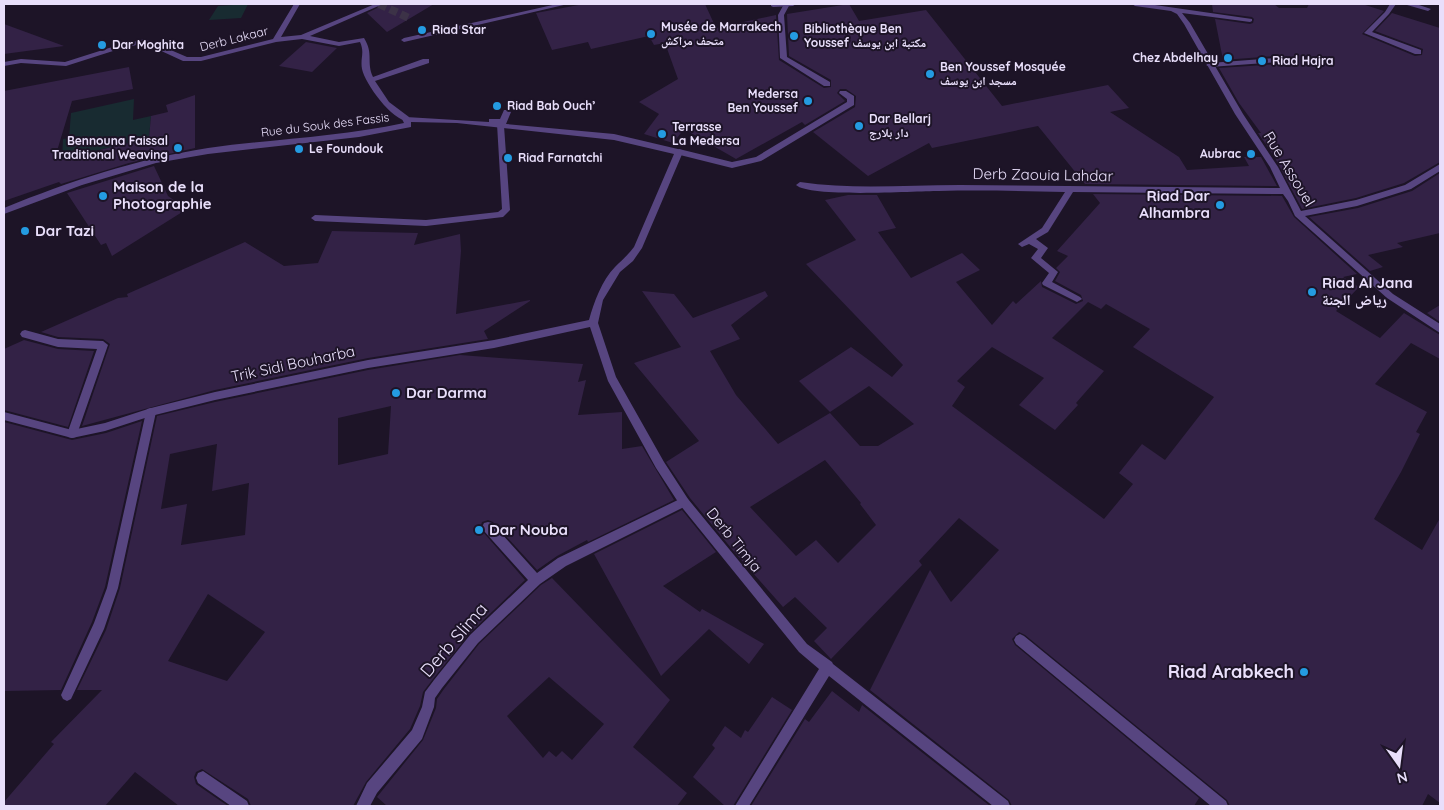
<svg xmlns="http://www.w3.org/2000/svg" width="1444" height="810" font-family="Quicksand,'Noto Naskh Arabic',sans-serif">
	<style>
		.green { fill: #182b31 }
		.building { fill: #332246; fill-rule: evenodd }
		.lines { fill: none; stroke-linecap: round; stroke-linejoin: round }
		.street-tunnel { stroke: #3c3247; stroke-width: 8; stroke-dasharray: 8 4; stroke-linecap: butt }
		.lane { fill: #574580; fill-rule: evenodd }
		.street { fill: #574580; fill-rule: evenodd }
		.poi-dot { fill: #249be1; stroke: #1d1427; stroke-width: 2 }
		.labels { text-anchor: middle; stroke-width: 4; stroke-linejoin: round; paint-order: stroke }
		.far-poi-label { font-size: 12px; font-weight: bold; fill: #e9dffb; stroke: #1d1427; text-anchor: start }
		.far-street-label { font-size: 12px; fill: #e9dffb; stroke: #1d1427 }
		.street-label { font-size: 15px; fill: #e9dffb; stroke: #1d1427 }
		.poi-label { font-size: 15px; font-weight: bold; fill: #e9dffb; stroke: #1d1427; text-anchor: start }
		.near-street-label { font-size: 18px; fill: #e9dffb; stroke: #1d1427 }
		.near-poi-label { font-size: 18px; font-weight: bold; fill: #e9dffb; stroke: #1d1427; text-anchor: end }
	</style>
	<rect width="100%" height="100%" fill="#1d1427"/>
	<path class="green" d="M248,4l-7,14 -32,2 9,-14z
		M134,99l-1,21 18,-4 -2,22 -87,21 1,-20 6,-1 2,-25z"/>
	<path class="building" d="M385,4h49l-47,28 -20,-19z
		M584,4h121l11,24 60,-13 3,45 45,28 7,-1v-7l-42,-24 -2,-42 62,-10 10,17 67,-11 76,96 106,-21 21,23 -19,4 69,45 8,13 62,-4 -5,-9h17l16,29 -192,-2 -47,-58 -106,22 -3,-5 -61,33 -55,-44 42,-25 1,-11 -10,-7h-6l-3,4 8,8 -40,24 -3,-3 -66,37 -52,-30 -11,14 -29,-9 15,-20 -20,-12 39,-23 -13,-36 -11,2 -5,-9 -58,13 -3,-7 -36,8 -16,-37z
		M1212,4h62l5,4h28l2,-4h53l22,7 -22,23 53,22 7,-1 1,-6 -48,-18 17,-18 48,15v134l-36,21 -48,15 -54,11 -28,-53 -16,-23h3l-22,-30 -20,-35 60,-4 3,-5 -6,-3 -53,4 -8,-41 35,5 3,-1 1,-4 -2,-2 -39,-5z
		M4,24l60,22 -60,8z
		M306,42l31,6 -25,24 -33,-6z
		M129,67l4,22 -61,12 -18,60 95,-23 2,-22 17,-4 -2,-7 29,-10v53l-66,15 -68,21 -2,-2 -55,19v-110z
		M154,166l14,30 19,13 -75,47 -6,-13 -5,2 -34,-52z
		M1440,173v60l-43,10 6,4 -35,8 15,12 -13,4 -61,-54 49,-9 54,-17z
		M1093,194l189,2 12,21 63,57 -14,3 16,10 -23,24 44,27 24,-25 36,22v24l-29,-16 -36,41 52,28 -11,20 4,2 -19,38 -27,47 48,31 18,-32v285l-12,-9 -6,12h-192l-3,-6 -202,-165 -6,-3 -7,7 3,6 184,153 -5,8h-182l-3,-6 -139,-110 60,-120 21,32 48,-52 -40,-32 -40,43 3,4 -91,94 -17,-18 13,-13 -32,-31 -12,10 -47,-53 -46,-56 -24,-36 33,-21 -65,-78 47,-16 -39,-56 32,3 19,24 72,-27 3,5 -37,29 9,14 -30,12 26,44 42,49 52,-31 30,33h18l36,-22 -45,-38 -39,26 -31,-31 52,-34 41,30 11,-12 -97,-101 50,-24 -31,-40 23,-5h29l19,33 -18,4 33,46 51,-25 18,17 -24,12 36,43 21,-24 3,3 25,-23 1,6 34,17 7,-3 -2,-6 -26,-14 5,-9 -4,-4 12,-12 -11,-5 43,-48zM1088,302l13,7 5,-5 44,25 -17,18 81,50 -49,63 -23,-16 -23,29 14,11 -29,35 -152,-113 13,-19 -8,-6 35,-34 52,31 -25,27 36,25 23,-25 -2,-2 28,-32 -52,-33zM825,460l36,43 -1,1 16,21 -38,38 -22,-23 -20,16 -46,-49z
		M332,231l86,2 -4,12 46,-11 1,17 -5,63 74,-14v1l-46,30 4,8 -120,19 -153,32 -133,36 28,-82 -7,-5 -45,-2 -17,-5 77,-34 10,-1 -1,-3 118,-52 39,24 34,-3z
		M1440,305v17l-13,-9z
		M24,340l34,9 36,2 -26,76 -64,-17v-61z
		M460,355l123,9 -5,18 8,-2 -8,35 44,-3v37l20,-3 32,54 -86,42 -1,-2 -30,16 -20,14 -44,-48 -5,-2 -6,2 -2,6 3,4 42,48 -56,54 -36,45 -10,13 -3,14 -10,23 -44,53 -13,24h-102l-3,-7 -46,-30 -6,3 -2,5 2,7 32,22h-49l-44,-34 -30,34h-101v-4l50,-58 -3,-2 51,-52h-25l29,-60 14,-42 37,-172 58,-14 153,-32zM391,406l-3,48 -50,11v-47zM217,444l-5,47 37,-8 -4,52 -64,10 6,-41 -26,5 9,-55zM208,594l57,38 -38,49 -59,-20z
		M142,421l-37,166 -13,35 -31,68 -57,1v-269l68,18 34,-7z
		M682,510l34,42 -53,34 37,26 2,-3 62,35 -15,20 -40,-35 -48,47 -67,-122z
		M552,578l118,122 -37,47 54,46 -10,13h-290l-10,-9 46,-57 13,-32 1,-9 7,-10 35,-45 62,-59zM549,677l55,47 -32,36 -10,-9 -6,6 -7,-6 -6,7 -36,-42z
		M832,691l27,21 3,-7 128,101h-239l54,-87 4,3z
		M772,697l20,13 -59,96h-8l-32,-29 22,-29 -3,-3 13,-19 16,12 4,-8 3,2z"/>
	<g class="lines">
		<path class="street-tunnel" d="M379,4l30,14"/>
		<path class="lane" d="M294,4h6l-19,33 20,-2 74,-31h8l-73,32 29,6 25,-4c10,16 2,24 9,39l50,-18h6v4l-54,18 14,21 20,15v4c-16,1 -44,-37 -47,-52 -2,-11 3,-16 -2,-27l-21,4 -37,-7 -26,3 -75,19h-18l-39,-18 -31,8 -47,15 -45,-3 -17,3v-4l17,-3 44,3 44,-14 36,-9 42,18h14l72,-18z
			M557,4h11l-164,38 -3,-2 3,-2z
			M784,4h6l-6,11 3,42 43,25v4h-6l-44,-28 -2,-43z
			M1276,58l4,2 -1,2 -69,5 -4,-2 4,-2z
			M840,91h6l8,5v9l-93,56 -29,7 -56,-14 -1,-2 4,-3 53,13 24,-5 91,-55v-3l-8,-6z
			M497,124h3l4,2 6,84 -7,7 -77,9 -111,-5 -4,-3 4,-3 111,5 72,-8 4,-3z
			M25,330l33,9 45,2 5,4 -32,92 -4,1 -4,-1 -1,-3 30,-85 -39,-2 -36,-10 -2,-3 2,-3z
			M151,408l4,1 1,3 -38,176 -14,41 -33,70 -4,2 -4,-2 -2,-4 33,-72 13,-35 39,-176 1,-3z
			M684,497l4,2 1,3 -1,3 -122,61 -26,18 -62,59 -36,45 -7,10 -1,9 -12,32 -45,54 -7,13h-14l11,-23 45,-53 10,-23 3,-15 9,-12 36,-45 58,-55 -44,-49 -2,-4 2,-4 4,-1 4,1 45,50 21,-15z
			M1020,634l4,2 202,165 2,5h-17l-195,-162 -2,-4 2,-4z
			M203,771l44,30 2,5h-18l-33,-23 -2,-5 2,-5z"/>
		<path class="street" d="M771,4h25l-3,2 -20,1 -2,-1z
			M1132,4h16l104,15v2l-2,1 -68,-9 8,10 53,91 35,53 23,44 55,-11 49,-15 35,-21v7l-29,18 -54,17 -52,10 88,78 47,30v9l-53,-35 -92,-82 -7,-15 -5,-7 -210,-2 -25,40 -12,7 12,9 -7,10 17,14 -6,10 28,15 2,2 -5,3 -34,-17 -1,-2 7,-10 -18,-15 7,-9 -9,-5 -7,3 -4,-3 24,-16 23,-36c-42,-1 -84,-2 -126,-1 -24,0 -129,7 -143,-6l4,-3c53,8 106,3 160,3 106,1 213,2 320,3l-10,-21 -35,-53 -51,-90 -7,-10 -6,-3 -36,-5z
			M1390,4h6l-7,10 -17,18 49,18v4h-6l-51,-21 21,-21z
			M1406,4h10l15,5 -3,2 -21,-6z
			M504,110h3l4,2 -5,12 108,10 68,16 1,2 -41,96 -9,13 -13,11 -17,28 -5,23 18,54 48,85 24,37 119,145 25,18 1,2 175,137 2,5h-17l-164,-130 -80,130h-14l84,-137 -20,-17 -119,-147 -24,-37 -48,-87 -18,-54 -96,21 -126,20 -153,32 -64,16 -46,15 -33,7 -68,-18v-8l68,18 33,-7 46,-15 64,-16 153,-32 126,-20 95,-20c5,-18 13,-40 26,-53 7,-7 13,-12 19,-20l40,-93 -60,-14 -157,-17 -46,-1v5l-52,10 -151,17 -52,9 -74,22 -78,29v-6c66,-27 133,-49 204,-60 65,-9 131,-11 196,-25l-2,-4 4,-2 83,5v-3h11z"/>
	</g>
	<g class="poi-dot">
		<circle cx="422" cy="30" r="5"/>
		<circle cx="651" cy="34" r="5"/>
		<circle cx="794" cy="36" r="5"/>
		<circle cx="102" cy="45" r="5"/>
		<circle cx="1228" cy="58" r="5"/>
		<circle cx="1262" cy="61" r="5"/>
		<circle cx="930" cy="74" r="5"/>
		<circle cx="808" cy="101" r="5"/>
		<circle cx="497" cy="106" r="5"/>
		<circle cx="859" cy="126" r="5"/>
		<circle cx="662" cy="134" r="5"/>
		<circle cx="178" cy="148" r="5"/>
		<circle cx="299" cy="149" r="5"/>
		<circle cx="1251" cy="154" r="5"/>
		<circle cx="508" cy="158" r="5"/>
		<circle cx="103" cy="196" r="5"/>
		<circle cx="1220" cy="205" r="5"/>
		<circle cx="25" cy="231" r="5"/>
		<circle cx="1312" cy="292" r="5"/>
		<circle cx="396" cy="393" r="5"/>
		<circle cx="479" cy="530" r="5"/>
		<circle cx="1304" cy="672" r="5"/>
	</g>
	<g class="labels">
		<g class="far-poi-label">
			<text x="661" y="31">Musée de Marrakech<tspan x="661" dy="14">متحف مراكش</tspan></text>
			<text x="804" y="33">Bibliothèque Ben<tspan x="804" dy="14">Youssef مكتبة ابن يوسف</tspan></text>
			<text x="432" y="34">Riad Star</text>
			<text x="112" y="49">Dar Moghita</text>
			<text x="1218" y="62" text-anchor="end">Chez Abdelhay</text>
			<text x="1272" y="65">Riad Hajra</text>
			<text x="940" y="71">Ben Youssef Mosquée<tspan x="940" dy="14">مسجد ابن يوسف</tspan></text>
			<text x="798" y="98" text-anchor="end">Medersa<tspan x="798" dy="14">Ben Youssef</tspan></text>
			<text x="507" y="110">Riad Bab Ouch’</text>
			<text x="869" y="123">Dar Bellarj<tspan x="869" dy="14">دار بلارج</tspan></text>
			<text x="672" y="131">Terrasse<tspan x="672" dy="14">La Medersa</tspan></text>
			<text x="168" y="145" text-anchor="end">Bennouna Faissal<tspan x="168" dy="14">Traditional Weaving</tspan></text>
			<text x="309" y="153">Le Foundouk</text>
			<text x="1241" y="158" text-anchor="end">Aubrac</text>
			<text x="518" y="162">Riad Farnatchi</text>
		</g>
		<g class="far-street-label">
			<text transform="translate(234 39) rotate(-14)" y="4">Derb Lakaar</text>
			<text transform="translate(325 125) rotate(-7)" y="4">Rue du Souk des Fassis</text>
		</g>
		<g class="street-label">
			<text transform="translate(1289 169) rotate(59)" y="5">Rue Assouel</text>
			<text transform="translate(1043 175) rotate(1)" y="5">Derb Zaouia Lahdar</text>
			<text transform="translate(293 364) rotate(-12)" y="5">Trik Sidi Bouharba</text>
			<text transform="translate(734 540) rotate(51)" y="5">Derb Timja</text>
		</g>
		<g class="poi-label">
			<text x="113" y="192">Maison de la<tspan x="113" dy="17">Photographie</tspan></text>
			<text x="1210" y="201" text-anchor="end">Riad Dar<tspan x="1210" dy="17">Alhambra</tspan></text>
			<text x="35" y="236">Dar Tazi</text>
			<text x="1322" y="288">Riad Al Jana<tspan x="1322" dy="17">رياض الجنة</tspan></text>
			<text x="406" y="398">Dar Darma</text>
			<text x="489" y="535">Dar Nouba</text>
		</g>
		<g class="near-street-label">
			<text transform="translate(454 640) rotate(-49)" y="6">Derb Slima</text>
		</g>
		<g class="near-poi-label">
			<text x="1294" y="678">Riad Arabkech</text>
		</g>
	</g>
	<rect width="1444" height="810" fill="none" stroke="#e9dffb" stroke-width="10"/>
	<g transform="translate(1399 765) rotate(166)" stroke="#1d1427" stroke-width="4" paint-order="stroke">
	<path d="M0-4L9 19L0 12L-9 19Z" fill="#e9dffb"/>
	<text y="-8" font-size="14" font-weight="bold" text-anchor="middle" fill="#e9dffb">N</text>
	</g>
</svg>
